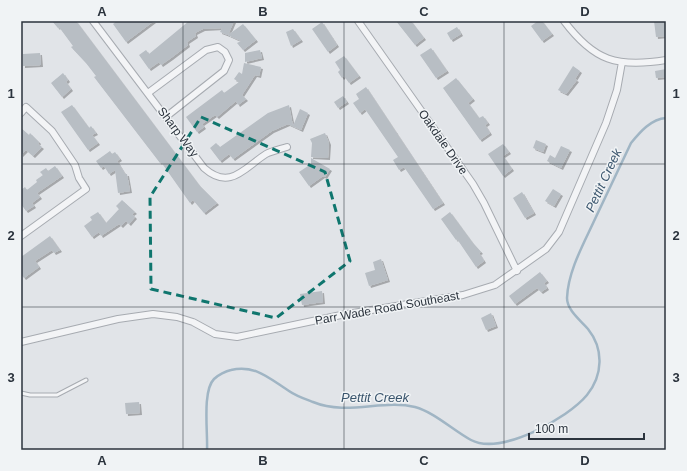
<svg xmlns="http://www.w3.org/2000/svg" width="687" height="471" font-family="Arial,sans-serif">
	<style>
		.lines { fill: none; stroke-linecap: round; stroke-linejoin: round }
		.stream { stroke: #a0b5c4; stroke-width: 2.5 }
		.building { fill: #b8bec4; filter: url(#shadow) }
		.service-casing { stroke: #a7abb1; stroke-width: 5 }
		.minor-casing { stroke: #a7abb1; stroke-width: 8 }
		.service { stroke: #f3f4f6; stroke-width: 3 }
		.minor { stroke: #f3f4f6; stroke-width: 6 }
		.marked { fill: none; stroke: #0f766e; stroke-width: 3; stroke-dasharray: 8 5; stroke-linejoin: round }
		.grid { fill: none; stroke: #2b333d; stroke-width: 1; stroke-opacity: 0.55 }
		.labels { text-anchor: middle; stroke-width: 3; stroke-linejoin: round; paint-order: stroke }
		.street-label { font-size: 12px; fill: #2b333d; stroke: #f0f3f5 }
		.water-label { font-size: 13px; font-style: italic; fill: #3a556d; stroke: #f0f3f5 }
		.neatline { fill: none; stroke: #2b333d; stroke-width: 1.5 }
		.grid-label { font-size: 13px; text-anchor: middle; font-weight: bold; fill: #2b333d }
	</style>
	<defs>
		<filter id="shadow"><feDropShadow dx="2" dy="2" stdDeviation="0" flood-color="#0004"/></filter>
	</defs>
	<rect width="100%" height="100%" fill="#e1e4e8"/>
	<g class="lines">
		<path class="stream" d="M207,450c1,-17 -5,-59 7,-71 4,-4 12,-8 17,-9 24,-6 39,9 58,21 7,5 16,8 24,11 34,14 70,-3 102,5 19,5 39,24 56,33 30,16 97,-22 116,-45 16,-20 17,-46 1,-66 -8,-9 -21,-19 -21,-31 1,-27 17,-55 28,-79 12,-25 24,-51 36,-76 9,-11 20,-24 35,-25"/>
	</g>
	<path class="building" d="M52,21h24l123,164 18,18 -13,10 -11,-13 -3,3 -29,-41 -1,1 -66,-86 2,-1 -10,-13 -15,-16 2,-1 -14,-19 -1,1z
		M117,21h37l-28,21 -13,-18z
		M189,21h45l-6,14 -8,-3 2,-4 -19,1 -8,4 1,3 -9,6 1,3 -17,13 -10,7 -2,-3 -10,7 -10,-14 7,-5 3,4z
		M396,21h15l13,17 -9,7z
		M538,21h4l10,13 -10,7 -11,-15z
		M654,21h11l1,15 -10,1z
		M322,22l15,23 -9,7 -16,-23z
		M243,24l13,16 -13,10 -6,-7 4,-2 -13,-6z
		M457,27l4,7 -10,6 -4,-7z
		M293,29l8,11 -10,6 -5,-14z
		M431,48l16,23 -11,7 -16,-23z
		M260,50l2,8 -17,4v-9z
		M40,53l1,12 -18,1v-12z
		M344,56l15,20 -10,7 -5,-7 -2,2 -4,-6 2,-2 -5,-8z
		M244,63l17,4 -2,9 -4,-1 -13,20 4,4 -8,6 -2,-4 -19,16 -2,-2 -13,9 2,3 -7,5 -11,-15 36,-27 2,3 15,-11 -5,-3 5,-7 3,2z
		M573,66l7,5 -5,8 2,1 -11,14 -8,-4z
		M666,69v8l-10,1 -1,-7z
		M63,73l5,7 -2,2 5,7 -9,8 -11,-14z
		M456,78l17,21 -5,4 11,15 4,-2 5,7 -3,2 5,8 -10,7 -37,-52z
		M366,87l77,116 -10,6 -29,-42 -5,3 -6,-10 5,-3 -33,-48 -5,4 -7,-10 6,-4 -3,-5z
		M343,96l4,6 -9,6 -4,-6z
		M72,105l17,23 2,-2 5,7 -4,2 6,8 -10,7 -27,-38z
		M289,105l4,21 7,-17 8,4 -7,17 -13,-6 -16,7 -39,28 -4,-5 -9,7 -10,-13 6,-5 4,4 48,-34z
		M21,128l8,7 1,-2 9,9 -1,2 4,3 -9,9 -7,-6 -5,5z
		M325,133l4,10 -1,15 -17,-1 1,-14 -2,-4z
		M536,140l10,4 -3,8 -10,-4z
		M503,144l6,8 -6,4 9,13 -9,7 -15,-22z
		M561,146l9,4 -9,18 -14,-7 3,-6 5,3z
		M110,151l2,3 3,-2 5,7 -3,2 8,13h2l3,17 -12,2 -3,-23 -6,4 -5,-8 -3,2 -5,-7z
		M311,158l19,11 -5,8 -2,-1 -14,10 -10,-14 12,-8z
		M55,166l7,10 -25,17 3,4 -8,6 2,3 -8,5 -5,-7v-14l4,-3 2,3 10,-8 -1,-2 7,-5 -3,-3 6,-4 2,3z
		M553,189l8,5 -7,12 -9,-5z
		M522,192l12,21 -9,5 -12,-20z
		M122,200l13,12 -3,2 3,3 -6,7 -3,-3 -5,5 -2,-2 -18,12 -2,-4 -7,5 -8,-11 8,-6 -2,-3 8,-5 8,11 13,-14 -3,-3z
		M450,212l22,30 9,10 -2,1 5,8 -8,6 -19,-28 -1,1 -15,-21z
		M50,236l10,14 -6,3 -2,-3 -17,11 4,6 -15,11 -3,-4v-17z
		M381,259l7,21 -19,6 -4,-13 10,-3 -2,-8z
		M540,272l7,9 -3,2 3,5 -6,4 -4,-4 -22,16 -6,-8z
		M322,291l1,11 -21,3 -2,-11z
		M491,313l5,13 -10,4 -5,-12z
		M139,402l1,11 -14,1 -1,-11z"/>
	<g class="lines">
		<defs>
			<path id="service" d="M21,393l9,2h27l29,-15"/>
			<path id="minor" d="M93,21l111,147c26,23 40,0 62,-14 6,-3 15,-5 21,-7
				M358,21l115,163 11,19 33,68
				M564,21c30,40 53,47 102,39
				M148,93l58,-43 12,-3 7,5 4,8 -5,11 -57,45
				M21,113l5,-6 26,24 23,34 4,13 7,11 -65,47
				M21,342l97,-23 35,-5 24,3 16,5 22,12 22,3 104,-22 122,-20 32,-10 51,-36 13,-17 47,-109 11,-33 5,-28"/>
		</defs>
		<use href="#service" class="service-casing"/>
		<use href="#minor" class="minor-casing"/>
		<use href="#service" class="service"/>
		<use href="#minor" class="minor"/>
	</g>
	<path class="marked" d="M201,117l124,55 25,89 -74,57 -125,-29 -1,-92z"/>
	<path class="grid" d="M183,21v429M344,21v429M504,21v429M21,164h645M21,307h645"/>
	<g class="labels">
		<g class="street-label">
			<text transform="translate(178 132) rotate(53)" y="4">Sharp Way</text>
			<text transform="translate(443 142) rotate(55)" y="4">Oakdale Drive</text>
			<text transform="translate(387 308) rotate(-10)" y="4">Parr Wade Road Southeast</text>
		</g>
		<g class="water-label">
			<text transform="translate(603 180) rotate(-65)" y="5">Pettit Creek</text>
			<text x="375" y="402">Pettit Creek</text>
		</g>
	</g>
	<rect width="687" height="471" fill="none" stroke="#f0f3f5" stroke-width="44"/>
	<path d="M529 433v6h115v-6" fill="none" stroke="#2b333d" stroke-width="2"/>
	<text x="535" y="433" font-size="12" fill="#2b333d" stroke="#f0f3f5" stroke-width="3" paint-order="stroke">100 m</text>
	<rect x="22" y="22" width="643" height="427" class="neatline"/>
	<g class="grid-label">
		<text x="102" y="16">A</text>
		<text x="263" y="16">B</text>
		<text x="424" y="16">C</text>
		<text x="585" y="16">D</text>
		<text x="11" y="98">1</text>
		<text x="676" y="98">1</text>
		<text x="11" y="240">2</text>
		<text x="676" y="240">2</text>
		<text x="11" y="382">3</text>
		<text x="676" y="382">3</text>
		<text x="102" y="465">A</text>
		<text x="263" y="465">B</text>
		<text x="424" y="465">C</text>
		<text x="585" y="465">D</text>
	</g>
</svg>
